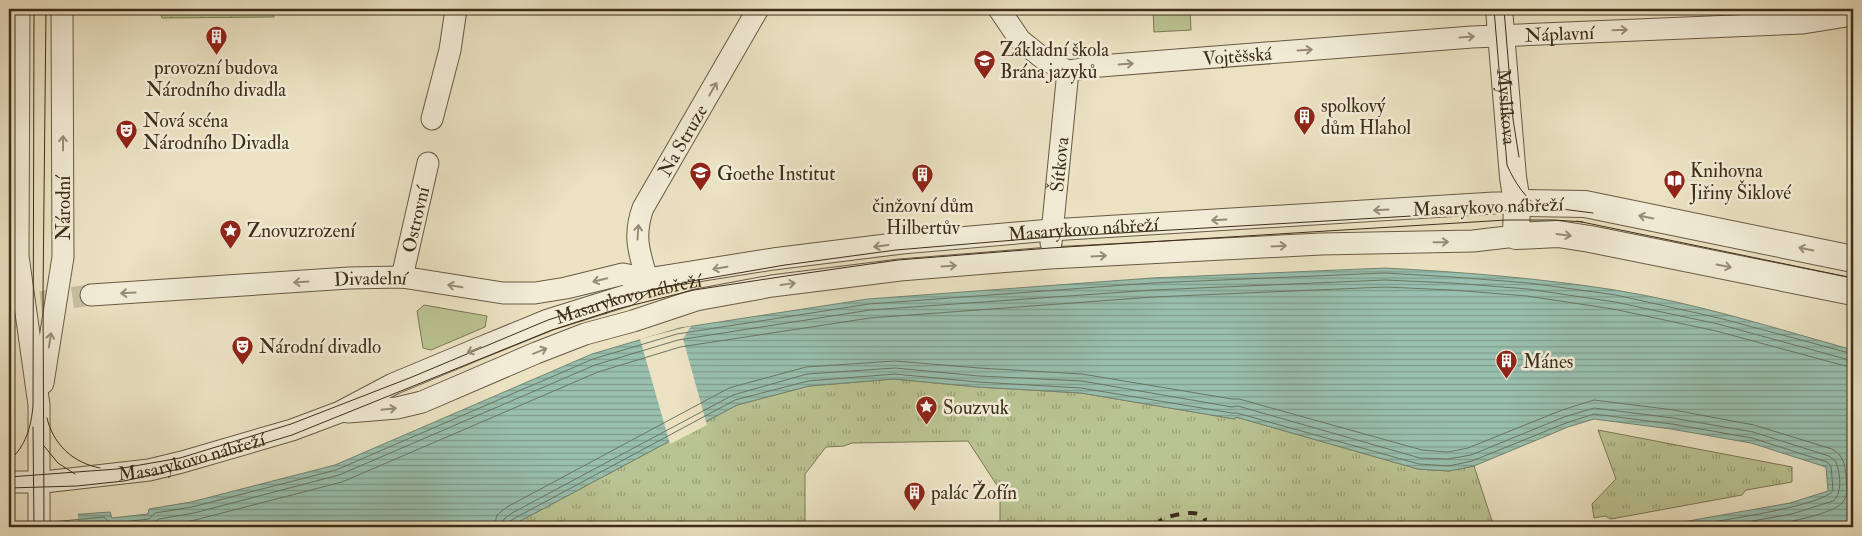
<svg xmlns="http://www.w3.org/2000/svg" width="1862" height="536" font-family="'IM FELL Double Pica',serif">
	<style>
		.grass { fill: #bac392; stroke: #7c7856 }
		.park { fill: url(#park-tufts); stroke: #7c7856 }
		.water { fill: url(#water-rules); stroke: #748572 }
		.pier { fill: #ebe2c2 }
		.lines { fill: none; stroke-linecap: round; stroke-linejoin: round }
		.shore { stroke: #6b7664; stroke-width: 1 }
		.minor-tunnel { stroke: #c8bea0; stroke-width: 21; stroke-dasharray: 21 11; stroke-linecap: butt }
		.minor-casing { stroke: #685a43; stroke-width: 23 }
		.tertiary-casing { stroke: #685a43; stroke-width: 28 }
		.minor { stroke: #f2ecd7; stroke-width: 21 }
		.tertiary { stroke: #f2ecd7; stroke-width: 26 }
		.tram { stroke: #3d2d19; stroke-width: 1 }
		.rail { stroke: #3d2d19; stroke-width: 4; stroke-dasharray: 9 9; stroke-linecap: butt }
		.oneway { stroke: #988c78 }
		.labels { text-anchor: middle; stroke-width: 5; stroke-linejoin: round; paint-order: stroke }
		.street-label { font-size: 19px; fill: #3d2d19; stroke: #f2ecd7 }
		.poi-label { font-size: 19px; fill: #3d2d19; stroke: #f2ecd7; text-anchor: start }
	</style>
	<defs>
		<pattern id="park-tufts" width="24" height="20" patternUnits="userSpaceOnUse" patternTransform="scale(1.25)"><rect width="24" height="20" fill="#bac392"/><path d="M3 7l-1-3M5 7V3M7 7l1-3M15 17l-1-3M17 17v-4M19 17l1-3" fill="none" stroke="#989f76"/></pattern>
		<pattern id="water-rules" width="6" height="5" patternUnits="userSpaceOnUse" patternTransform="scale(1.25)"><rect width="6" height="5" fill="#99bfae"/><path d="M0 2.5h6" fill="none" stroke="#7e9c8d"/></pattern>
	</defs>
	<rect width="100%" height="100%" fill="#ebe2c2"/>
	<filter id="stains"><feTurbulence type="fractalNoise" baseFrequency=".004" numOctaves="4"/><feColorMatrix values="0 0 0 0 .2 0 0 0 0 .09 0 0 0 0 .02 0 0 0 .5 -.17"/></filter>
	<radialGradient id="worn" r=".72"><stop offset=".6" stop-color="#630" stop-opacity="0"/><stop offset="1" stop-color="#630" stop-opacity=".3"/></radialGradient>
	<path class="grass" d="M1153,9h37l1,21 -37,2z
		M424,305l63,11 -2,11 -54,23 -8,-2 -6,-37z"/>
	<path class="park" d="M160,9h113l1,8 -112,1z
		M894,379l84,8 103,6 154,26 1,-2 182,52 31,2 25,-5 20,61h-494v-37l-32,-49 -116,2 -8,3 -18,1 -21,27v53h-296l228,-122 72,-19z
		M1598,430l194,37v15l-46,8 -4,5 -131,24 -6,-3 -11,2 -2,-14 24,-25z"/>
	<path class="water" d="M1385,268c77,4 153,10 230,22 81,13 159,38 238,60v177h-199l136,-24 38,-12 -2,-24 -75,-24 -80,-14 -77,-10 -26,8 -94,39 -25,5 -31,-2 -182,-52 -1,2 -154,-26 -103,-6 -84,-8 -85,7 -72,19 -228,122h-500v-9l30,-1 71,-5 2,6 36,-4 1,-5 42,-7 144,-37 257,-111 88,-26 188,-29 284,-21z"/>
	<path class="pier" d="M691,326l-8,13 24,86 -37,19 -30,-105z
		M70,512l8,1v14h-69v-12z"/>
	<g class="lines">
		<path class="shore" d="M51,522l53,-5 5,5 4,1 36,-4 6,-6 37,-6 144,-37 257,-111 84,-25 192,-30 283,-21 233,-10 68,4 76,6 87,12 103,23 134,36
			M132,527l18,-2 9,-6 35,-6 145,-38 256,-110 83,-25 192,-30 283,-20 232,-10 67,3 76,6 87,13 103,22 135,37
			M161,527l34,-7 147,-38 256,-110 82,-25 190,-29 283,-21 232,-10 67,3 75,6 86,13 103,22 137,37
			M494,527l3,-12 10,-8 222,-119 77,-21 89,-6 84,7 103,6 150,25h7l183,51 26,2 20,-4 94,-38 32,-10 80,10 80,15 78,24c11,6 13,15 14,26 0,10 3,19 -3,27 -10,13 -65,22 -82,25
			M501,527l3,-8 8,-6 221,-118 74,-21 88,-6 84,8 103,5 150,26 6,-1 182,52 28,1 23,-4 93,-38 30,-9 79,10 80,14 76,24 7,6c4,11 7,31 -3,39l-41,13 -74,13
			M508,527l1,-5 6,-4 220,-118 73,-19 87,-7 83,8 103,6 151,25h5l182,51 30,2 23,-5 94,-38 28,-9 78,10 80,14 75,24 4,4 2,24c-6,16 -129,33 -151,37"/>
		<path class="minor-tunnel" d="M9,306l82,-11"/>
		<defs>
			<g id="minor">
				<path d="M19,9l-1,247 21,149v122"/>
				<path id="s1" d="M999,9l21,31 25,20 23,11 32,-5 372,-29 331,-14 50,-8"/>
				<path d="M432,119l18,-69 6,-41"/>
				<path id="s2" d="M1051,243l17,-172"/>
				<path id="s3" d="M402,277l26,-114"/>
				<path id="s4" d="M647,279c-8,-27 -14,-43 -4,-71l115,-199"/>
				<path id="s5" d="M91,295l258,-17 53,-1 101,16h32l31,-5 57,-14 24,5"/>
				<path d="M43,383l20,-126 -1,-248"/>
				<path d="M348,412l49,-4 25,-6 114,-49 49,-19 48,-13 63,-21 76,-14 128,-16 150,-12 271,-14 152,-3 43,-5"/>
				<path id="s6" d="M9,482h35l105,-12 33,-8 110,-32 48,-18 53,-28 84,-35 71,-29 80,-25 19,-16 126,-20 129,-16 149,-13 443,-27h23"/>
			</g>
			<g id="tertiary">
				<path id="s7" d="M1499,9l14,168 4,26 -1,33 42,-2 32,5 263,53"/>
				<path d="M1517,203l68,1 268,55"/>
			</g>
		</defs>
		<use href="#minor" class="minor-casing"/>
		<use href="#tertiary" class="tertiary-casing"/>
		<use href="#minor" class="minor"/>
		<use href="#tertiary" class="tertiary"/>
		<g class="tram">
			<path d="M1494,9l13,156c8,18 18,33 34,44"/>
			<path d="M1504,9l9,110 6,38"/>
			<path d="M1577,221l276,57"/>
			<path d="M47,418c6,26 26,45 53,50"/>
			<path d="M33,427l1,100"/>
			<path d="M44,446l14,17 17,11"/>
			<path d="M9,461c17,-15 22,-34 24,-55l1,-397"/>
			<path id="s8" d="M9,477l108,-8 63,-11 111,-34 121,-47 136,-57 68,-22 76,-17 93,-16 111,-15 155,-13 481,-28 22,-1 39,5"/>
			<path d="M9,488l68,-2 47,-5 60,-13 108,-33 260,-105 65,-21 77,-19 92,-14 112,-16 152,-12 456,-28h48l29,2"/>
			<path d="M44,527l-1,-234 3,-284"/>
		</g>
		<path class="rail" d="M1158,527l2,-6 4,-3c11,-3 35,-10 41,1l-2,8"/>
	</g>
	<defs><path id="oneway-shaft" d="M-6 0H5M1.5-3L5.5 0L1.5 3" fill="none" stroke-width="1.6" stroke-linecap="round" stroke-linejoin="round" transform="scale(1.25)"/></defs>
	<g class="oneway">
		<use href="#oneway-shaft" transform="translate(1620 30) rotate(-2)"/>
		<use href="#oneway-shaft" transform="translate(1467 37) rotate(-4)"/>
		<use href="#oneway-shaft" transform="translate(1305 50) rotate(-4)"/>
		<use href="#oneway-shaft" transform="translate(1126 64) rotate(-4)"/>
		<use href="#oneway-shaft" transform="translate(713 89) rotate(-60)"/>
		<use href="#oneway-shaft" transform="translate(63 143) rotate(-90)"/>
		<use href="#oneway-shaft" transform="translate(1381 210) rotate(177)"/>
		<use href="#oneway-shaft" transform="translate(1646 217) rotate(-168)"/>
		<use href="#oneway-shaft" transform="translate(1219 220) rotate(177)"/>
		<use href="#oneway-shaft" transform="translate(638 232) rotate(-86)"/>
		<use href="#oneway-shaft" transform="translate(1564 235) rotate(7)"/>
		<use href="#oneway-shaft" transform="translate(1441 242) rotate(-1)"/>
		<use href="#oneway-shaft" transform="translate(881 246) rotate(173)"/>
		<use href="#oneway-shaft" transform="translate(1279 246) rotate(-3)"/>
		<use href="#oneway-shaft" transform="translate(1806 249) rotate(-168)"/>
		<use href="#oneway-shaft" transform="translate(1099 256) rotate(-3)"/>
		<use href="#oneway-shaft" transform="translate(949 266) rotate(-4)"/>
		<use href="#oneway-shaft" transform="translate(1724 266) rotate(11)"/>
		<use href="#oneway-shaft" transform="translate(720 268) rotate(170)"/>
		<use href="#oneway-shaft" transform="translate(600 280) rotate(166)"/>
		<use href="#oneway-shaft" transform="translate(301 282) rotate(176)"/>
		<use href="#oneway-shaft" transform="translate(788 284) rotate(-8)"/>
		<use href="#oneway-shaft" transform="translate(455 286) rotate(-171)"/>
		<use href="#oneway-shaft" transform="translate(128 293) rotate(177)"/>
		<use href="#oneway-shaft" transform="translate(50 340) rotate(-81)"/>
		<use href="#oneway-shaft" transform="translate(474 350) rotate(157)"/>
		<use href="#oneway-shaft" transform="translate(540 351) rotate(-22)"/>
		<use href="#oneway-shaft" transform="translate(389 409) rotate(-6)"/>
	</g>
	<defs>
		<symbol id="building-pin" viewBox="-11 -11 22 30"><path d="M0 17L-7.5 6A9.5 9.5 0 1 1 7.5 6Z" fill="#8f2418" stroke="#f2ecd7"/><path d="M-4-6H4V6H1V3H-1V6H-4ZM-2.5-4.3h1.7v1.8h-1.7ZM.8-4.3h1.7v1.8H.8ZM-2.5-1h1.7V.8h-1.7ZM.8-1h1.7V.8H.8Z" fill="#fff"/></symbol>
		<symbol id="school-pin" viewBox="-11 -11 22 30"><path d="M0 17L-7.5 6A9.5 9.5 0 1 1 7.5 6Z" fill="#8f2418" stroke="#f2ecd7"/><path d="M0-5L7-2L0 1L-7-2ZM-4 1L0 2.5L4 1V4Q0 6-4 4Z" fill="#fff"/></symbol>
		<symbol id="theatre-pin" viewBox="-11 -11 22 30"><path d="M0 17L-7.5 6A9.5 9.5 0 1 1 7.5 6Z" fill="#8f2418" stroke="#f2ecd7"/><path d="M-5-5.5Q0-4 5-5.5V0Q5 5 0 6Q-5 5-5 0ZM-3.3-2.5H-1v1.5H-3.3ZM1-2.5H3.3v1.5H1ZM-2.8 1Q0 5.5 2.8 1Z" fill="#fff"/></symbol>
		<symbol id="library-pin" viewBox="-11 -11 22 30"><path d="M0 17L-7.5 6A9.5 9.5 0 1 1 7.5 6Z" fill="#8f2418" stroke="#f2ecd7"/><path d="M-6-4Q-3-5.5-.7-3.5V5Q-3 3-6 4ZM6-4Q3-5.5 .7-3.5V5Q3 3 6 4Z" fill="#fff"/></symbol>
		<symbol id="sight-pin" viewBox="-11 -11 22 30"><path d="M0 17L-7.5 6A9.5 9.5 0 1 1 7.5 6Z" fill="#8f2418" stroke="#f2ecd7"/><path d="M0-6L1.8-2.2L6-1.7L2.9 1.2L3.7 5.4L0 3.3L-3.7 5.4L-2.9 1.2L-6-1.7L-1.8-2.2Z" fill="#fff"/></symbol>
	</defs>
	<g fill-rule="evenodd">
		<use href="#building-pin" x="204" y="24" width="25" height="34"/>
		<use href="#school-pin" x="972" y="48" width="25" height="34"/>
		<use href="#building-pin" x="1292" y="104" width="25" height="34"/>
		<use href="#theatre-pin" x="114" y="118" width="25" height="34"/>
		<use href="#school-pin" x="688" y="160" width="25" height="34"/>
		<use href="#building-pin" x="910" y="162" width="25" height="34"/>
		<use href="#library-pin" x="1662" y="168" width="25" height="34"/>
		<use href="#sight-pin" x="218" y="218" width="25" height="34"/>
		<use href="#theatre-pin" x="230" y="334" width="25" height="34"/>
		<use href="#building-pin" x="1494" y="348" width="25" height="34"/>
		<use href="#sight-pin" x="914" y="394" width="25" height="34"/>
		<use href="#building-pin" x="902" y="480" width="25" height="34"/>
	</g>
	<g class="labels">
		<g class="street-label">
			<text dy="7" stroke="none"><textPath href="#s1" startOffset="588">Náplavní</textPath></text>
			<text dy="7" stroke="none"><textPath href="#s1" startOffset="265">Vojtěšská</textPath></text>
			<text dy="7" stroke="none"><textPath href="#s7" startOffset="98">Myslíkova</textPath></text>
			<text dy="7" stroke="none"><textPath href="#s4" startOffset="151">Na Struze</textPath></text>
			<text dy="7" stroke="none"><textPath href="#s2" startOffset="79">Šítkova</textPath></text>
			<text transform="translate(1488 206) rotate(-2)" y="7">Masarykovo nábřeží</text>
			<text transform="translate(63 208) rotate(-90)" y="7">Národní</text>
			<text dy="7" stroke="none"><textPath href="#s3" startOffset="59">Ostrovní</textPath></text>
			<text dy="7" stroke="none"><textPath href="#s6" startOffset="1116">Masarykovo nábřeží</textPath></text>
			<text dy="7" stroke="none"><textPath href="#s5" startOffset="280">Divadelní</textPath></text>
			<text dy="7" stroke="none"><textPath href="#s8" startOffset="649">Masarykovo nábřeží</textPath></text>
			<text dy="7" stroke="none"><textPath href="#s6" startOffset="185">Masarykovo nábřeží</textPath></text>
		</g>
		<g class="poi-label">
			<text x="1000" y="56">Základní škola<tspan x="1000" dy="22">Brána jazyků</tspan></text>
			<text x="216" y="74" text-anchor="middle">provozní budova<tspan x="216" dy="22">Národního divadla</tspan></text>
			<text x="1321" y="112">spolkový<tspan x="1321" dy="22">dům Hlahol</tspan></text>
			<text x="143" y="127">Nová scéna<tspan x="143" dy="22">Národního Divadla</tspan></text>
			<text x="1690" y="177">Knihovna<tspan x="1690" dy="22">Jiřiny Šiklové</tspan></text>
			<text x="717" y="180">Goethe Institut</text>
			<text x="923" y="212" text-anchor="middle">činžovní dům<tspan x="923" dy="22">Hilbertův</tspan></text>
			<text x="247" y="237">Znovuzrození</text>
			<text x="259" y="353">Národní divadlo</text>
			<text x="1523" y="368">Mánes</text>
			<text x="943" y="414">Souzvuk</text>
			<text x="931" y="499">palác Žofín</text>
		</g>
	</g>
	<rect width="1862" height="536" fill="none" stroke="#ebe2c2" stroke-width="30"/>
	<rect x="10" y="10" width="1842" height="516" fill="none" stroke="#3d2d19" stroke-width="2.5"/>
	<rect x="15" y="15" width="1832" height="506" fill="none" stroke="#3d2d19"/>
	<rect width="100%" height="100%" filter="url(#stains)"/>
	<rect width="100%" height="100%" fill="url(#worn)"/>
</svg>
